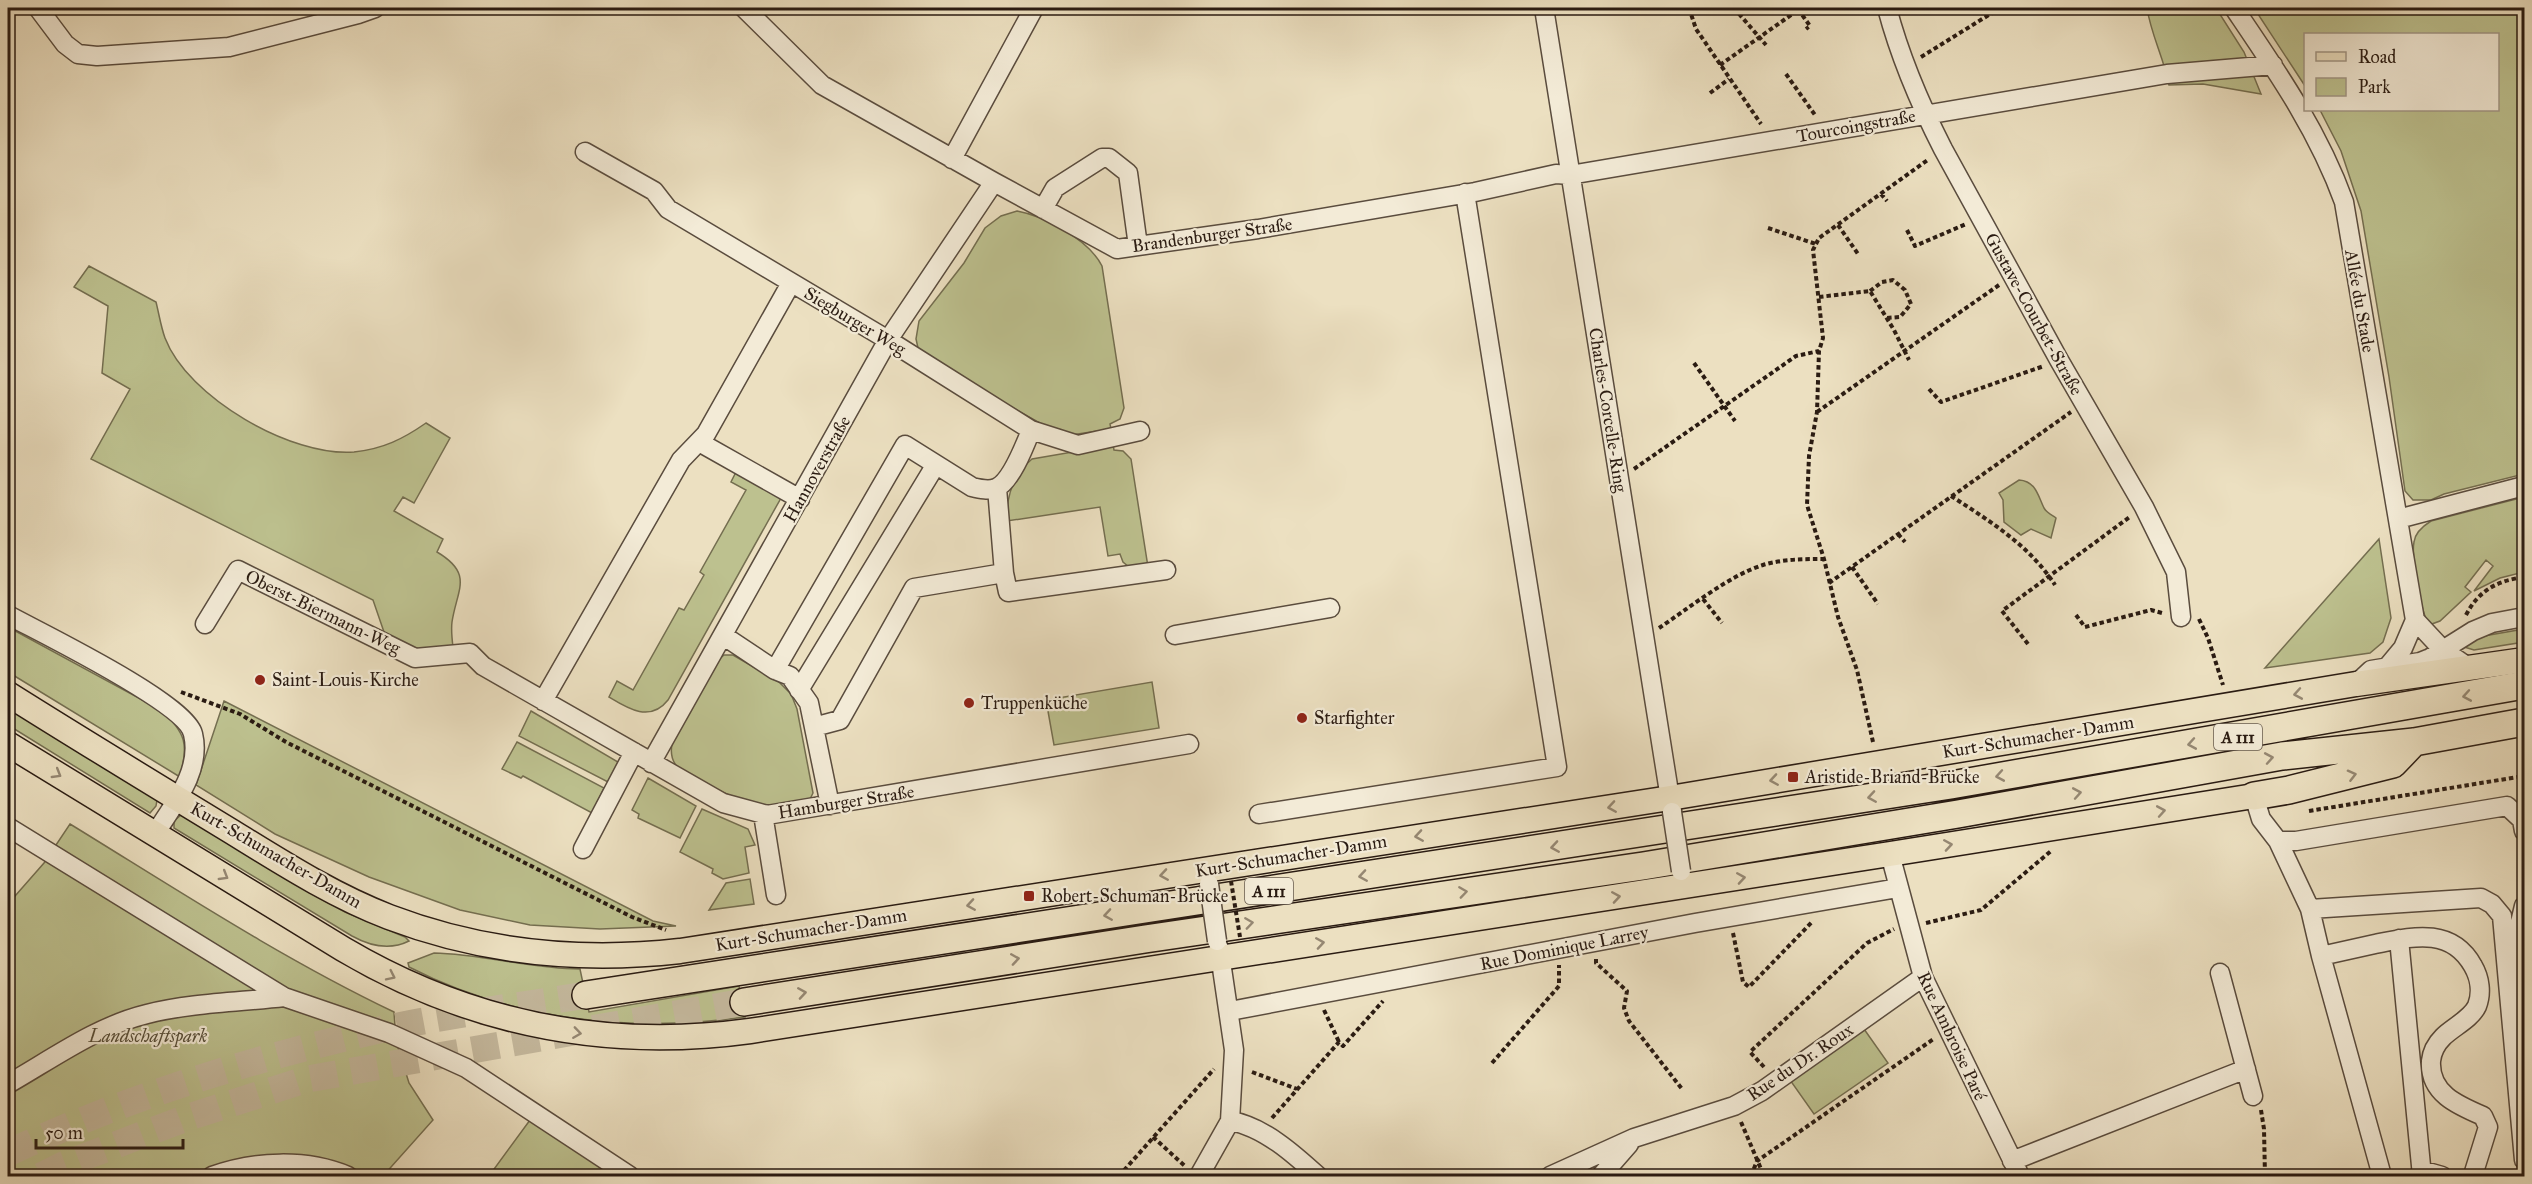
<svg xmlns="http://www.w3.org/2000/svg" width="2532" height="1184" font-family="'IM FELL Great Primer',serif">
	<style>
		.green { fill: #bdc18f; stroke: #746e50; stroke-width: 1.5 }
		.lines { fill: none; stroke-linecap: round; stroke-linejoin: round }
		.highway-tunnel { stroke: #c5b99e; stroke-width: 27; stroke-dasharray: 27 14; stroke-linecap: butt }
		.minor-casing { stroke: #5a4c3e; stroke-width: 21 }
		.major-casing { stroke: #2a1b12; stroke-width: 27 }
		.highway-casing { stroke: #2a1b12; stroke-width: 30 }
		.path { stroke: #2a1b12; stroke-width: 4; stroke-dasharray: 4.5 3; stroke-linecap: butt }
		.minor { stroke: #f3ebd7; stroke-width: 18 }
		.major { stroke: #ece0c1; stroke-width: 24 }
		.highway { stroke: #ece0c1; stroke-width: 27 }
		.minor-bridge-casing { stroke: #5a4c3e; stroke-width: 21; stroke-linecap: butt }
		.path-bridge { stroke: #2a1b12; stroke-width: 4; stroke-dasharray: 4.5 3; stroke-linecap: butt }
		.minor-bridge { stroke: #f3ebd7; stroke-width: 18 }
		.oneway { stroke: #958772 }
		.poi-dot { fill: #8f2418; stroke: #f3ebd7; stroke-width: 2 }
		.labels { text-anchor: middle; stroke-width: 4.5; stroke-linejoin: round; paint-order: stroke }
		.shield { fill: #f3ebd7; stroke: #66594d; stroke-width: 1.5 }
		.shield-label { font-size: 16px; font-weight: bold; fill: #2a1b12 }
		.street-label { font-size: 18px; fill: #2a1b12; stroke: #f3ebd7 }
		.poi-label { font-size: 18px; fill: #2a1b12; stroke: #f3ebd7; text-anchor: start }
		.park-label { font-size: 18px; font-style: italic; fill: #564d38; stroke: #f3ebd7 }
	</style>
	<rect width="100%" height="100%" fill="#ece0c1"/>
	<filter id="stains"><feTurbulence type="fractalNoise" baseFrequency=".00333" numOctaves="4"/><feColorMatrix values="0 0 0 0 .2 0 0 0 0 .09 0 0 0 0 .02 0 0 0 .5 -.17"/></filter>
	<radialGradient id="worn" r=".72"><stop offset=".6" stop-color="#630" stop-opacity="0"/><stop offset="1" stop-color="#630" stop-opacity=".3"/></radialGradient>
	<path class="green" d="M2147,8h69l28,44 17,42 -58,-10 -34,1c-5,-27 -18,-50 -22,-77z
		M2254,8h270v466l-80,20 -13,6h-18l-8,-9 -16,-114 -28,-166 -20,-60 -21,-41h178v-76h-192l-1,52z
		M1017,211c28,5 72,29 85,55l22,142 -4,11 -10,5 1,5 -40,6 -17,-4 -129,-73 -7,-10 -2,-9 3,-18 45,-58 21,-35 16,-12z
		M89,266l67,36c3,12 5,25 9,36 23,60 127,119 189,114 29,-3 49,-13 72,-29l24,15 -36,65 -11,-6 -9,14 49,28 -6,13c37,22 20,37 15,70 -1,8 0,17 1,25l-26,7 -27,-10 -16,-12 -11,-32 -282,-141 39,-70 -28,-16 6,-67 -34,-19z
		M1113,445l1,5 9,1 8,8 17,108h-19l-6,-5 -3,-8 -12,2 -8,-49 -93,14c-1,-23 6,-46 25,-62z
		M736,472l45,26 -113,202c-18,23 -41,8 -59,-3l8,-16 16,9 46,-82 5,2 20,-35 -4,-3 46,-82 -15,-8z
		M2019,480c17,1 19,16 25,28 3,5 8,7 12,10l-5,20 -20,-9 -10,6 -17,-13 -1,-22 -4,-7z
		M2524,497v75l-24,6 -26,13 19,-25 -7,-6 -21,27 6,5 -31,29 -11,4c-8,-12 -18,-69 -15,-83 1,-9 9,-16 17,-21z
		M2379,539l12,79 -8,24 -13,11 -105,15z
		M8,627l153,83c26,24 27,34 19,67l-172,-105z
		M2524,629v13l-50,8 -10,-3 14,-10z
		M724,655h9l46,27 12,12 6,15 16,84 -3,6c-10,2 -21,5 -32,6 -37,2 -69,-20 -100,-37 -6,-7 -8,-14 -6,-24l45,-83z
		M1152,682l7,46 -105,17 -8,-45z
		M224,701l429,220 23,5 -76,3 -70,-4 -70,-15 -91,-33 -94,-43 -79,-49z
		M8,708l149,92 -1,6 -6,7 -142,-88z
		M531,711l87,51 -10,20 -89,-46z
		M517,742l87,46 -12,25 -69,-37 -2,2 -19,-9z
		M648,778l48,28 -16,32 -42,-20 1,-4 -7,-4z
		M702,809l46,20 7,16 -10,2 4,26 -26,6 -11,-6 1,-4 -33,-17z
		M181,815l133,80 31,17 60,25 4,4c-20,10 -39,5 -57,-5l-178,-108v-7z
		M70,824c106,65 211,134 324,188l2,29 13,42 24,37 -50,56h-375v-272l36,-41z
		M750,879l4,25 -45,6 17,-27z
		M434,953c49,1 97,16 146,16l9,43 150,-26 6,31c-113,16 -234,3 -336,-50l-1,-4z
		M1864,1029l24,34 -74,51 -24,-34z
		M530,1120l84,56h-125z"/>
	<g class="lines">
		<path class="highway-tunnel" d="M8,1153c121,-57 249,-96 380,-125 65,-14 132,-22 198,-33
			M41,1176l22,-11 126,-48 119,-38 436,-77"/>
		<defs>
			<path id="minor" d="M38,8l27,36 13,10 19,2 132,-9 129,-33 17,-6
				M744,8l78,77 172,97 123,67 141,-20 217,-37 81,-18 14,1 597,-101 106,-9
				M1544,8l128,803
				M1887,8c13,49 33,96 56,141l116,211 85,147 32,65 5,45
				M2234,8c42,62 84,122 110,194l71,418 28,30 28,19
				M585,152l69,39 14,18 220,131 143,90 47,15 62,-14
				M952,159l82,-151
				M1043,209l12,-21 47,-30h7l19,15 10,73
				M699,442l101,57
				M2398,519l126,-33
				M1004,573l4,19 158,-22
				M8,615c33,18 178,88 185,119 9,37 -20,71 -38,100
				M205,624l33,-54 177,88 55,-5 13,13 240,137 44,12 422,-71
				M1175,635l155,-27
				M724,636l51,34 15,6 19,27 21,102
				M2388,666l15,-18 12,-28
				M775,670l130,-225 67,42c8,2 17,4 24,1 15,-6 29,-43 35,-58
				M2356,684l15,-14 49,-8 10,-4 43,-27 19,-8 32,-6
				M799,690l136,-224
				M543,701l138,-241 25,-26 85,-151
				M814,727l26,-7 74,-132 90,-15 -7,-85
				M651,763l237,-423 106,-158
				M2254,796l7,23 17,22h18l211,-35 15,14 2,11
				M763,814l13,81
				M1259,814l298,-47 -92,-574
				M8,827l276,170 105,36 77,35 164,108
				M2278,841l32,68
				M583,849l51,-97
				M1890,854l33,123 97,199
				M2524,906l-6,25 6,78
				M2399,939l23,237
				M2321,956l-11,-47 171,-11 11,6 10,12 22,244
				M2220,973l33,123
				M1230,1011l465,-88 203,-35
				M8,1084c44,-25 89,-58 139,-70 43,-11 93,-12 137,-17
				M1230,1121c33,5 65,34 88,55
				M2012,1161l234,-92
				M2421,1170l21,6
				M212,1176c43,-15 93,-18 136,0
				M1199,1176l31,-55 4,-71 -15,-102
				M1550,1176l84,-38 100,-32 28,-15 161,-114
				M1601,1176l28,-32
				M2382,1176l-61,-220c18,-4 36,-8 54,-12 36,-7 76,-18 98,22 7,12 9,27 4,40 -6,13 -24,21 -34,31 -7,7 -11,14 -12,24 -2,32 26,44 52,55l5,11 -14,45 4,4"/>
			<path id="major" d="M8,694c73,46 147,91 221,136 52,32 103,65 160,87 92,35 192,45 291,34l990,-153 686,-114 168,-24
				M8,744l335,205c127,75 261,102 407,82l1140,-177 364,-58"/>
			<path id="highway" d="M2254,796l35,-6 104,-26 21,-22
				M586,995l1365,-210 573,-100
				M744,1002l401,-63 498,-73 315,-52 324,-58 132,-14 110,-20"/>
		</defs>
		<use href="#minor" class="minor-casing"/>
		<use href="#major" class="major-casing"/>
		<use href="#highway" class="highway-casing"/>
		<path class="path" d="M1689,8l7,21 65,95
			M1734,8l32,37
			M1798,9l12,17 -4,3
			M1921,57l79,-49
			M1720,65l81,-57
			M1786,74l29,41
			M1710,93l19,-14
			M1881,194l6,7
			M1838,225l20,29
			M1768,228l48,16
			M1907,230l8,16 51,-22
			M1870,291l12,-9 11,-2 12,10 6,14 -11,13 -14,1
			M1819,297l51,-6 24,39 15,30
			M1694,363l41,58
			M1929,389l12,13 103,-36
			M1817,412l182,-127
			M1634,469l162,-113 23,-5
			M1951,496c39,25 79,50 104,89
			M1898,534l7,8
			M1852,567l26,37
			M1829,583l242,-171
			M1703,599l19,24
			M2076,615l9,12 66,-17 11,3
			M2466,615c13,-25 31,-34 58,-38
			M2199,619l9,19 15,47
			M1659,628c30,-20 71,-53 104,-63 20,-6 40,-6 61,-6
			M2028,644l-26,-33 129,-95
			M181,692l59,22 46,28 346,175 34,13
			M1873,742l-16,-72 -19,-53 -14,-58 -17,-54 2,-49 8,-44 2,-61 4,-13 -10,-88 6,-12 110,-79
			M2309,811l215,-35
			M1926,923l55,-13 70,-59
			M1733,933l10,49 6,5 64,-66
			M1596,959v4l31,28 -3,17 5,13 53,68
			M1324,1010l15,32
			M1492,1063l67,-77v-21
			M1764,1067l-14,-15 117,-109 27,-14
			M1252,1072l45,17
			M2261,1110l3,19 1,47
			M1272,1118l67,-76 4,4 40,-45
			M1741,1122l23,54
			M1153,1137l33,30
			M1119,1176l95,-107
			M1751,1176l6,-15 178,-123"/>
		<use href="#minor" class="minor"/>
		<use href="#major" class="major"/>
		<use href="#highway" class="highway"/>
		<defs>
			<path id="minor-bridge" d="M1672,812l9,59
				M1209,884l8,57"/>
		</defs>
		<use href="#minor-bridge" class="minor-bridge-casing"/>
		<path class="path-bridge" d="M1231,881l9,56"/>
		<use href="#minor-bridge" class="minor-bridge"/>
	</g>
	<defs><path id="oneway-chevron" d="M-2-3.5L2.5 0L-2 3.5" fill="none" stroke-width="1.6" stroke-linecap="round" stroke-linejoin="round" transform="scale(1.5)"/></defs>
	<g class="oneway">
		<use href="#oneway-chevron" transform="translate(2298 694) rotate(170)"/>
		<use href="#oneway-chevron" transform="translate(2467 696) rotate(170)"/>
		<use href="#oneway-chevron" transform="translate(2192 744) rotate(170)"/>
		<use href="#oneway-chevron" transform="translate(2269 758) rotate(-10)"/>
		<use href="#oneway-chevron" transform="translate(57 774) rotate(31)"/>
		<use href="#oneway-chevron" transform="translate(2352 775) rotate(-14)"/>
		<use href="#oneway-chevron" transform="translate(2000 776) rotate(170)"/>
		<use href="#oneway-chevron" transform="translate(1774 780) rotate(171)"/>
		<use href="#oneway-chevron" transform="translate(2077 793) rotate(-10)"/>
		<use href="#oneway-chevron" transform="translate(1872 797) rotate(171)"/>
		<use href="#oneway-chevron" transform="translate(1612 807) rotate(171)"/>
		<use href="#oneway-chevron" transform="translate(2161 811) rotate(-10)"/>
		<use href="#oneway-chevron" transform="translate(1419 836) rotate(171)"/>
		<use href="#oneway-chevron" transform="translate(1948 845) rotate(-9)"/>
		<use href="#oneway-chevron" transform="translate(1555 847) rotate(171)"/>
		<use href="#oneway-chevron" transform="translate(1164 875) rotate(171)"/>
		<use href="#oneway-chevron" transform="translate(224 876) rotate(31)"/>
		<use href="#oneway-chevron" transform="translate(1363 876) rotate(171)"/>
		<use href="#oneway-chevron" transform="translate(1741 878) rotate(-9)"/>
		<use href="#oneway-chevron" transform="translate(1463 892) rotate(-8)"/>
		<use href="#oneway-chevron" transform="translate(1616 897) rotate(-9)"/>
		<use href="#oneway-chevron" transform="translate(971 905) rotate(171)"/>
		<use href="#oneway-chevron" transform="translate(1108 915) rotate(171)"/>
		<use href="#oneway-chevron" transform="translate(1249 923) rotate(-8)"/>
		<use href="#oneway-chevron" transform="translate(1320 943) rotate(-9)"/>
		<use href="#oneway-chevron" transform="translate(1015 959) rotate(-9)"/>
		<use href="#oneway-chevron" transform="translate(391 976) rotate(26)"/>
		<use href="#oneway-chevron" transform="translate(802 993) rotate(-9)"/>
		<use href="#oneway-chevron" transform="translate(577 1033) rotate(8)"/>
	</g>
	<g class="poi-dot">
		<circle cx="260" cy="680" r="6"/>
		<circle cx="969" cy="703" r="6"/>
		<circle cx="1302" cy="718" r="6"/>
		<rect x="1787" y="771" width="12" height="12" rx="3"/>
		<rect x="1023" y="890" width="12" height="12" rx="3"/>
	</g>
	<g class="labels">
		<g class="shield">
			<rect x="2214" y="724" width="48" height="26" rx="4.5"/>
			<rect x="1245" y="878" width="48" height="26" rx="4.5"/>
		</g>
		<g class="shield-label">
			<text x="2238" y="743">A 111</text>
			<text x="1269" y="897">A 111</text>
		</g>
		<g class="street-label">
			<text transform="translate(1856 126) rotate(-10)" y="6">Tourcoingstraße</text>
			<text transform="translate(1212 235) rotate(-8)" y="6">Brandenburger Straße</text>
			<text transform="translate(2360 301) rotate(80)" y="6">Allée du Stade</text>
			<text transform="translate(2034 314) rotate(61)" y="6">Gustave-Courbet-Straße</text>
			<text transform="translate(855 321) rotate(31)" y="6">Siegburger Weg</text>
			<text transform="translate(1608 410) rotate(81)" y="6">Charles-Corcelle-Ring</text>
			<text transform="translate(817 469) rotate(-61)" y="6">Hannoverstraße</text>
			<text transform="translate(323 612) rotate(26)" y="6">Oberst-Biermann-Weg</text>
			<text transform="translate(2038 737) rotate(-9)" y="6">Kurt-Schumacher-Damm</text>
			<text transform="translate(846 802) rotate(-9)" y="6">Hamburger Straße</text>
			<text transform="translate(276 855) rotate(30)" y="6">Kurt-Schumacher-Damm</text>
			<text transform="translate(1291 856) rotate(-9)" y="6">Kurt-Schumacher-Damm</text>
			<text transform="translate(811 930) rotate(-9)" y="6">Kurt-Schumacher-Damm</text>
			<text transform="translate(1564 948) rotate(-11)" y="6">Rue Dominique Larrey</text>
			<text transform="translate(1952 1036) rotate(65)" y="6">Rue Ambroise Paré</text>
			<text transform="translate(1800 1062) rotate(-34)" y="6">Rue du Dr. Roux</text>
		</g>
		<g class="poi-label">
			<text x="272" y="686">Saint-Louis-Kirche</text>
			<text x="981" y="709">Truppenküche</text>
			<text x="1314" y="724">Starfighter</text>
			<text x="1805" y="783">Aristide-Briand-Brücke</text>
			<text x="1041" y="902">Robert-Schuman-Brücke</text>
		</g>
		<g class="park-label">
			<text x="148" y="1042">Landschaftspark</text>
		</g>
	</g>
	<rect width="2532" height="1184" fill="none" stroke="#ece0c1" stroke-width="30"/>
	<rect x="9" y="9" width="2514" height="1166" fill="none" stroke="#2a1b12" stroke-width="3"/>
	<rect x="15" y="15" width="2502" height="1154" fill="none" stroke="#2a1b12" stroke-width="1.5"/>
	<rect x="2304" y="33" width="195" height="78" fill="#f3ebd7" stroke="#a39888" stroke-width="1.5"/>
	<rect x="2316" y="52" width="30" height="9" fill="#ece0c1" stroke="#a39888" stroke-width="1.5"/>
	<text x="2358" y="63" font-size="18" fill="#2a1b12">Road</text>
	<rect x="2316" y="78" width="30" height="18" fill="#bdc18f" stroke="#a39888" stroke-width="1.5"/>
	<text x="2358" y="93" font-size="18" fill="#2a1b12">Park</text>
	<path d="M36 1139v9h147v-9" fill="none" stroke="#2a1b12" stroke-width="3"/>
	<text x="45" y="1139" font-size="18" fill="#2a1b12" stroke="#f3ebd7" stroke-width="4.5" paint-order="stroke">50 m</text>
	<rect width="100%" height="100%" filter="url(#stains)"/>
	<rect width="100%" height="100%" fill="url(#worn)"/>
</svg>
